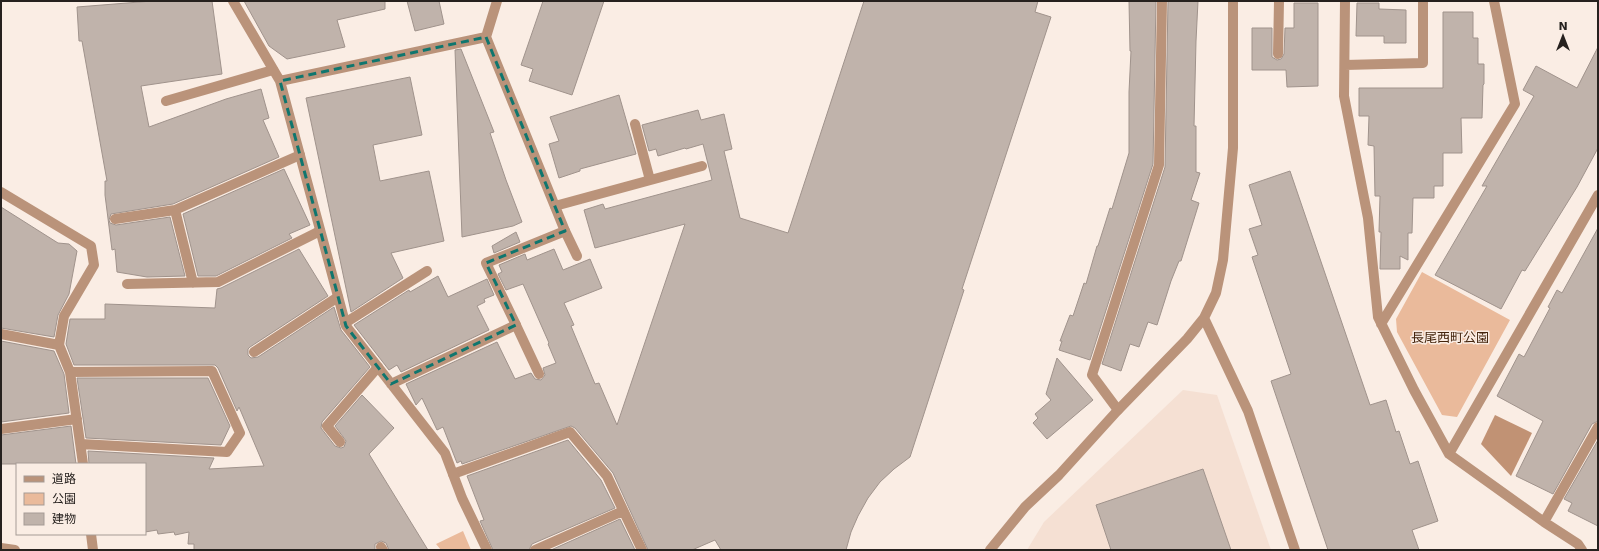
<svg xmlns="http://www.w3.org/2000/svg" width="1599" height="551" font-family="'DejaVu Sans','Noto Sans JP',sans-serif">
	<style>
		.built { fill: #f5e0d3 }
		.green { fill: #eaba9b }
		.water { fill: #c19274 }
		.building { fill: #c0b3ab; stroke: #a0938c }
		.lines { fill: none; stroke-linecap: round; stroke-linejoin: round }
		.service { stroke: #ba937a; stroke-width: 10 }
		.minor { stroke: #ba937a; stroke-width: 10 }
		.tertiary { stroke: #ba937a; stroke-width: 10 }
		.marked { fill: none; stroke: #0f766e; stroke-width: 3; stroke-dasharray: 8 5; stroke-linejoin: round }
		.labels { text-anchor: middle; stroke-width: 3; stroke-linejoin: round; paint-order: stroke }
		.park-label { font-size: 13px; fill: #44240c; stroke: #faede4 }
	</style>
	<rect width="100%" height="100%" fill="#faede4"/>
	<path class="built" d="M1183,390l34,5 54,155h-244l17,-28z"/>
	<path class="green" d="M1422,272l88,48 -53,97 -15,-2 -45,-83 -1,-13z
		M463,531l8,19h-30l-5,-6z"/>
	<path class="water" d="M1495,415l37,18 -21,43 -30,-32z"/>
	<path class="building" d="M152,1h60l10,73 -81,12 8,41 77,-28 35,-10 8,29 -6,2 16,37 -106,47 -62,10 -2,6 1,3 6,2 54,-8 15,59 -38,1 -30,-5 -2,-23 -3,1 -7,-55v-14h2l-25,-140h-3l-2,-34z
		M244,1h141v8l-48,11 8,27 -58,12 -18,-13z
		M407,1h32l5,23 -29,7z
		M543,1h61l-32,94 -43,-14 4,-12 -12,-4z
		M864,1h174l-3,11 16,5 -89,272 2,1 -54,167 -16,12 -14,13 -12,16 -10,18 -7,16 -5,18h-125l-6,-10 -23,10h-44l-35,-77 -38,-45 -4,-2 -109,38 -1,-3 -4,2 -14,-36 -6,3 -15,-32 -6,7 -10,-21 91,-42 18,37 16,-6 4,6 6,1 4,-5 -2,-7 13,-5 -8,-19 1,-1 -26,-59 -17,6 -8,-16 4,-2 -3,-7 26,-11 2,6 27,-11 9,21 27,-11 12,29 -38,15 10,22 -3,1 24,58 4,-1 18,42 68,-201 -90,24 -11,-38 19,-6 2,5 107,-29 -9,-36 -17,5 -1,-1 -27,8 -2,-7 -7,2 -7,-26 56,-15 3,10 23,-6 8,35 -8,2 16,67 48,15z
		M1129,1h27l-3,163 -63,196 -31,-10 3,-9h-2l10,-26 3,1 11,-33 2,1 11,-38h1l12,-38 2,1 17,-56v-61l2,-41h-1z
		M1168,1h30l-2,40 -2,85h2v46l4,1 -9,27 8,3 -18,58h-2l-8,20 -14,44 -9,-3 -9,25 -9,-3 -9,27 -19,-7 63,-197z
		M1294,3h24v83l-31,1 -1,-17h-34v-42h20v29l5,3 4,-1 3,-5 1,-26h9z
		M1357,3h22v6l27,1v33h-22v-7h-28z
		M1443,12h30v26h5v26h6v20l-1,1 -1,33h-21l1,35h-19v33h-9v12h-21l-1,35h-4v27l-8,-4v13h-20l1,-37h-2l1,-36h-5l-1,-50 -6,-1 1,-29h-10v-28h84z
		M1598,47v101l-21,39 -52,84 -3,-1 -21,39 -66,-34 52,-89h-5l52,-90 -11,-6 13,-24 41,22z
		M461,49l33,83 -4,1 16,47 16,42 -9,4 -51,11 -7,-187z
		M410,77l12,58 -49,10 7,36 49,-10 15,70 -53,12 12,25 -52,34 -45,-214z
		M619,95l17,59 -56,15v2l-21,7 -10,-34 10,-3 -9,-24z
		M284,169l26,56 -21,9 3,4 -76,38h-18l-15,-62z
		M1290,171l80,234 16,-5 10,32 3,-1 11,33 8,-3 20,60 -26,9 7,20h-91l-57,-169 20,-7 -39,-117 6,-2 -9,-26 13,-4 -13,-40z
		M1,207l57,36 11,1 8,7 -8,43 -11,21 -4,22 -53,-9z
		M1598,228v193l-6,3 -39,70 -37,-18 27,-55 -46,-25 22,-42 5,3 26,-49 -2,-1 9,-17 5,3z
		M516,232l4,10 -26,11 -2,-7z
		M299,249l29,47 -78,51 -2,2v6l3,3 7,-1 76,-50 7,23 29,37 -48,55 -1,6 14,18 6,2 3,-1 2,-6 -11,-15 27,-31 32,33 -25,26 59,96h-39l-3,-7 -5,-2 -6,3v6h-181v-6h-6l1,-12 -14,3 -1,-3 -16,2 -1,-4 -12,2v-68h-56l-1,-13 126,7 -5,11 55,-3 -25,-59 -2,4 -19,-43 -3,-3h-141l-8,-21 4,-25h35v-15l110,4 2,-19 4,-1z
		M438,276l10,21 39,-18 7,16 -10,4 1,3 -8,4 12,24 -88,42 -4,-7 -8,5 -35,-45 55,-35 1,2z
		M1,341l53,10 10,23 5,39 -68,9z
		M1057,358l36,42 -46,39 -14,-16 5,-5 -3,-4 16,-14 -5,-6z
		M77,378h131l22,48 -9,19 -135,-7z
		M71,426l5,38h-75v-29z
		M568,440l33,40 14,28 -83,36 -3,6h-36l-13,-29 4,-1 -17,-44z
		M1598,440v86l-30,-15 4,-8 -8,-4z
		M1203,469l28,81h-120l-15,-45z
		M620,519l15,31h-84z"/>
	<g class="lines">
		<path class="service" d="M1278,54l1,-53
			M166,101l107,-31
			M635,124l15,56
			M555,206l147,-40
			M175,210l18,73
			M115,219l60,-9 125,-55
			M565,231l12,25
			M127,284l91,-2 102,-51
			M345,323l82,-52
			M516,325l23,49
			M254,352l84,-55
			M1118,410l-26,-35 67,-210 3,-164
			M340,442l-13,-16 51,-59
			M453,474l117,-42 37,44 35,74
			M381,547l2,3
			M1,548l14,2
			M535,550l88,-39"/>
		<path class="minor" d="M233,1l47,80 66,245 99,127 17,45 25,52
			M1345,1l-1,95 24,122 10,99 36,73 35,64 95,68 34,22 4,6
			M1345,65l78,-2v-62
			M280,81l206,-44
			M1,192l90,54 3,19 -30,51 -5,29 11,27 13,92
			M1381,324l134,-220 -21,-103
			M1,334l58,11
			M70,372l142,-1 28,62 -13,19 -146,-8
			M391,384l125,-59 -30,-62 79,-32 -79,-194 11,-36
			M1,429l76,-10
			M1449,454l149,-259
			M1544,522l54,-95
			M91,534l2,16"/>
		<path class="tertiary" d="M1204,318l44,93 47,139
			M990,550l35,-43 34,-32 59,-65 69,-71 17,-21 12,-25 7,-33 10,-112v-147"/>
	</g>
	<path class="marked" d="M486,37l79,194 -79,32 30,62 -125,59 -45,-58 -66,-245z"/>
	<g class="labels">
		<g class="park-label">
			<text x="1450" y="342">長尾西町公園</text>
		</g>
	</g>
	<rect width="1599" height="551" fill="none" stroke="#26211e" stroke-width="4"/>
	<rect x="16" y="463" width="130" height="72" fill="#faede4" stroke="#a59b95"/>
	<rect x="24" y="476" width="20" height="6" fill="#ba937a" stroke="#a59b95"/>
	<text x="52" y="483" font-size="12" fill="#26211e">道路</text>
	<rect x="24" y="493" width="20" height="12" fill="#eaba9b" stroke="#a59b95"/>
	<text x="52" y="503" font-size="12" fill="#26211e">公園</text>
	<rect x="24" y="513" width="20" height="12" fill="#c0b3ab" stroke="#a59b95"/>
	<text x="52" y="523" font-size="12" fill="#26211e">建物</text>
	<g transform="translate(1563 36)" stroke="#faede4" stroke-width="3" paint-order="stroke">
	<path d="M0-3L7 15L0 10L-7 15Z" fill="#26211e"/>
	<text y="-6" font-size="11" font-weight="bold" text-anchor="middle" fill="#26211e">N</text>
	</g>
</svg>
